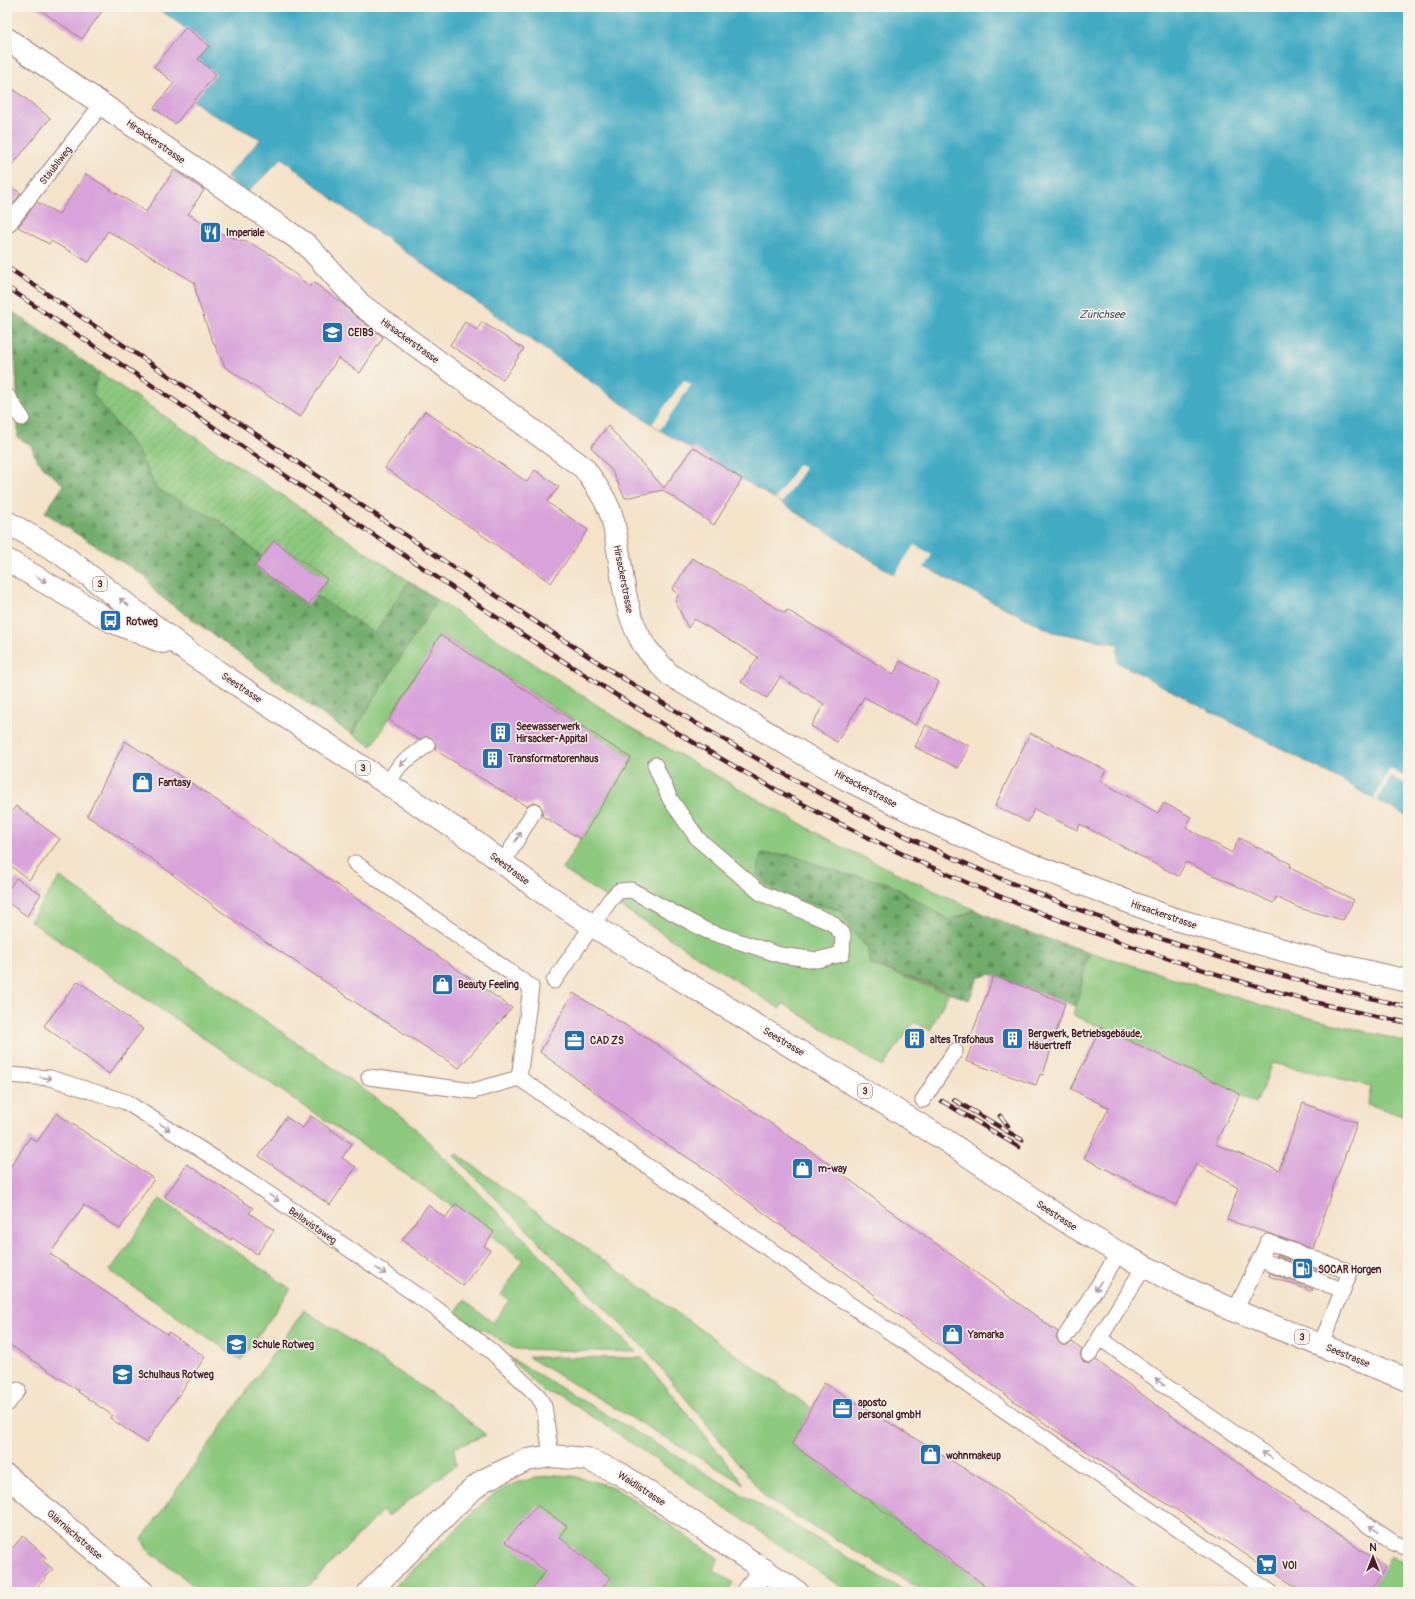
<svg xmlns="http://www.w3.org/2000/svg" width="1415" height="1599" font-family="Pangolin,sans-serif">
	<style>
		.green { fill: #8cc87e; stroke: #6b7454 }
		.forest { fill: url(#forest-firs); stroke: #5e664c }
		.garden { fill: url(#garden-furrows); stroke: #6b7454 }
		.water { fill: #43aac3; stroke: #466477 }
		.pier { fill: #f4e2c9 }
		.building { fill: #d8a3da }
		.lines { fill: none; stroke-linecap: round; stroke-linejoin: round }
		.service-casing { stroke: #9f807a; stroke-width: 17 }
		.minor-casing { stroke: #9f807a; stroke-width: 24 }
		.secondary-casing { stroke: #9f807a; stroke-width: 24 }
		.primary-casing { stroke: #9f807a; stroke-width: 24 }
		.service { stroke: #fff; stroke-width: 15 }
		.minor { stroke: #fff; stroke-width: 22 }
		.secondary { stroke: #fff; stroke-width: 22 }
		.primary { stroke: #fff; stroke-width: 22 }
		.rail-casing { stroke: #4a1f2b; stroke-width: 4.5 }
		.rail { stroke: #f7f3e8; stroke-width: 3; stroke-dasharray: 9; stroke-linecap: butt }
		.oneway { stroke: #ae9aa0 }
		.labels { text-anchor: middle; stroke-width: 3; stroke-linejoin: round; paint-order: stroke }
		.shield { fill: #f7f3e8; stroke: #7e5f64; stroke-width: 1 }
		.shield-label { font-size: 9px; font-weight: bold; fill: #4a1f2b }
		.street-label { font-size: 10px; fill: #4a1f2b; stroke: #f7f3e8 }
		.poi-label { font-size: 10px; font-weight: bold; fill: #4a1f2b; stroke: #f7f3e8; text-anchor: start }
		.water-label { font-size: 11px; font-style: italic; fill: #475768; stroke: #f7f3e8 }
	</style>
	<defs>
		<pattern id="forest-firs" width="22" height="20" patternUnits="userSpaceOnUse"><rect width="22" height="20" fill="#71ac6d"/><path d="M5 1l3.5 6h-7zM16 11l3.5 6h-7z" fill="#5f8b5a"/></pattern>
		<pattern id="garden-furrows" width="10" height="10" patternUnits="userSpaceOnUse"><rect width="10" height="10" fill="#8cc87e"/><path d="M-1 1l2-2M0 10L10 0M9 11l2-2" fill="none" stroke="#7aab6d"/></pattern>
	</defs>
	<rect width="100%" height="100%" fill="#f7f3e8"/>
	<filter id="ink" filterUnits="userSpaceOnUse"><feTurbulence type="fractalNoise" baseFrequency=".025" numOctaves="2"/><feDisplacementMap in="SourceGraphic" scale="8" xChannelSelector="R" yChannelSelector="G"/><feConvolveMatrix kernelMatrix="1 2 1 2 8 2 1 2 1" color-interpolation-filters="sRGB"/></filter>
	<filter id="wash" filterUnits="userSpaceOnUse"><feTurbulence type="fractalNoise" baseFrequency=".012" numOctaves="4" result="noise"/><feDisplacementMap in="SourceGraphic" scale="16" xChannelSelector="R" yChannelSelector="G"/><feGaussianBlur stdDeviation="0.9" result="paint"/><feColorMatrix in="noise" values="0 0 0 0 0 0 0 0 0 0 0 0 0 0 0 0 0 1.4 0 .05"/><feComposite in="paint" operator="in"/></filter>
	<g filter="url(#wash)">
		<rect width="100%" height="100%" fill="#f4e2c9"/>
		<path class="green" d="M437,600l192,126 211,120 135,64 -26,10 -61,-37 -43,-9 -65,21 61,15 10,19 17,20 2,15 78,30 -18,36 -16,-8 -31,45 -100,-64 -3,6 -218,-140 69,-112 -190,-122 -69,111 -20,-12z
			M60,877l346,242 230,233 -121,-3 -33,-20 -2,3 -24,-19 8,-13 29,23 16,-23 -8,-5 22,-35 -81,-61 -412,-278z
			M1089,952l189,58 130,32v76l-40,-14 3,-18 -98,-23 -17,40 -155,-76 -28,-12z
			M456,1153l88,65 267,190 -19,36 202,148h-68l-158,-92 -120,-148 -194,-196z
			M160,1199l131,90 -50,71 -131,-89z
			M304,1310l141,92 41,33 -32,13 2,17 -68,51 -6,-5 -79,81h-101l-55,-43 -5,-10z
			M507,1356l400,236h-59l-253,-174 -35,-22 -16,-4z
			M528,1357l114,1 102,126z
			M556,1475l17,1 37,10 18,10 91,63 -6,10 20,14 -6,9h-338c23,-22 47,-43 70,-65 12,-13 24,-26 39,-35 17,-11 39,-15 58,-17z
			M1390,1557l18,7v28h-37z"/>
		<path class="forest" d="M9,309l90,63 -6,22 44,56 20,39 65,33 40,35 -7,9 53,39 7,-10 60,38 34,-52 28,19 -85,134 -19,-12 -177,-129 -10,-16 -80,-50 -21,-15 19,-27 -19,-16 -10,-12 -4,-12 -13,-7c0,-44 -2,-86 -9,-129z
			M761,854l30,1 54,19 43,9 61,37 26,-10 46,20 68,22 -13,54 -86,-32 -12,4 -9,22 -99,-37 -2,-14 -17,-20 -10,-19 -61,-14 -23,-21z"/>
		<path class="garden" d="M99,372l310,209 -34,52 -60,-38 12,-16 -53,-38 -12,16 -40,-35 -65,-33 -20,-39 -44,-56z"/>
		<path class="water" d="M156,7h1252v809l-34,-17 -31,-18 -226,-119 1,-18 -65,-12 -129,-65 -12,19 -130,-83 -122,-73 -307,-215 -71,-57 -35,35 -21,-16 35,-38 -51,-26 -16,-12 4,-42 11,-13c-18,-14 -35,-26 -53,-39z"/>
		<path class="pier" d="M684,380l7,5 -31,45 -8,-6z
			M799,464l6,4 -23,35 -7,-4z
			M914,545l18,9 -20,34 -19,-11z
			M1390,769l18,10v6l-17,-9 -14,25 -3,-2z"/>
		<g id="blocks">
			<path class="building" d="M36,7h69l-23,32z
				M186,27l23,19 -11,13 18,15 -41,50 -21,-16 20,-25 -20,-16z
				M7,84l43,34 -43,54z
				M174,170l30,20 -16,24 34,20 30,10 23,13 35,30 3,-5 30,22 11,11 29,22 -23,36 -22,-15 -38,59 -75,-50 -15,-32 -12,-34 -4,-19 -86,-51 -19,31 -38,-21 -2,3 -31,-17 19,-25 22,12 27,-40 60,38z
				M7,185l14,8 -14,18z
				M465,322l12,8 5,-8 42,27 -21,31 -53,-35z
				M425,411l102,71 8,-12 24,17 -12,15 41,28 -37,53 -166,-115z
				M608,426l56,62 29,-41 49,32 -28,46 -51,-35 -38,8 -13,-27 -21,-24z
				M274,541l53,38 -19,26 -53,-39z
				M692,558l93,55 2,-3 107,64 6,-13 39,21 -23,43 -52,-28 -27,45 -26,-16 13,-22 -44,-27 -13,21 -26,-16 17,-25 -64,-38 -6,9 -13,-27 4,-7 -7,-4z
				M440,635l191,123 -50,81 -39,-23 1,-5 -4,-7 -5,-2 -8,4 -91,-56 1,-6 -5,-7 -5,-1 -7,4 -30,-20z
				M926,725l43,21 -11,22 -43,-21z
				M1030,733l76,37 -6,11 58,32 6,-10 27,14 -5,11 46,25 7,-15 52,26 -1,4 64,32 -11,20 -44,-12 -23,-11 -3,6 -87,-41 -8,14 -98,-52 -3,6 -43,-21 -6,13 -33,-16z
				M125,741l77,49 310,218 -53,60 -95,-60 -141,-95 -68,-52 -68,-45z
				M16,806l44,33 -31,41 -22,-17v-45z
				M16,878l25,16 -14,22 -20,-14v-10z
				M994,975l71,28 -22,72 -3,-1 -4,11 -70,-24 6,-16 -4,-1z
				M78,981l65,48 -34,45 -65,-48z
				M573,993l83,51 172,119 49,38 181,131 -2,5 4,7 5,2 7,-4 10,8 -2,5 4,7 5,2 7,-4 59,44 231,163 -16,25h-66l-194,-125 -73,-49 -162,-121 1,-1 -174,-129 -49,-32 -113,-83z
				M1101,1027l139,67 -25,50 64,26 24,-67 54,20 -25,67 -19,59 -42,-15 -44,-14 11,-32 -42,-24 -20,41 -92,-47 25,-50 -38,-19z
				M56,1113l98,66 -34,50 -36,-24 -34,49 117,80 2,-2 36,25 -59,86 -36,-25 2,-3 -34,-23 1,-1 -72,-48v-171l23,-35 7,5z
				M311,1116l41,28 -10,14 14,9 -26,38 -71,-49 27,-39 17,11z
				M187,1164l66,44 -4,5 25,17 -17,24 -25,-16 -1,2 -66,-43z
				M456,1204l38,28 -10,14 6,4 -27,36 -61,-46 26,-35 17,13z
				M1277,1255l42,15v2l-43,-16z
				M1270,1273l43,16 -1,2 -43,-15z
				M824,1383l164,100 154,109h-148l-202,-148z
				M537,1505l30,21 -8,11 52,41 -13,14h-68l16,-21 -41,-29z
				M23,1536l23,21 -3,4 10,8 -20,23h-26v-38z"/>
		</g>
	</g>
	<g filter="url(#ink)">
		<use href="#blocks" fill-opacity="0" stroke="#9f807a" stroke-width="1"/>
		<g class="lines">
			<defs>
				<path id="service" d="M7,226l95,-122
					M7,396l15,22
					M387,784l13,-19 27,-20
					M355,863l176,124 -12,91 751,514
					M503,863l31,-52
					M554,981l56,-81 9,-9 12,-1 76,41 73,24 37,5 25,-6 1,-19 -11,-12 -71,-30 -63,-54 -28,-40 -15,-34
					M7,1075l43,3 76,24 121,77 187,128 57,44 47,45 6,10 7,50
					M369,1077l104,14 46,-13
					M923,1100l32,-49
					M1260,1260l83,30
					M1235,1311l33,-69 82,30 -29,72
					M1065,1337l54,-84
					M1100,1338l74,54 220,151 14,5
					M1089,1355l55,-88
					M7,1404l11,-14"/>
				<path id="minor" d="M7,39l300,206 54,60 223,163c11,16 24,33 29,53 9,39 8,83 28,119 7,13 19,24 29,35l176,104 84,42 74,33 167,64 154,44 83,19
					M7,1476l136,116
					M747,1592l18,-22"/>
				<path id="secondary" d="M369,1592l97,-97 18,-15 43,-20 24,-4 35,3 33,14 178,119"/>
				<path id="primary" d="M7,522l53,31 128,99 287,190 60,45 58,39 352,214 128,86 46,27 77,40 39,18 173,69
					M7,560l104,61 52,21"/>
			</defs>
			<use href="#service" class="service-casing"/>
			<use href="#minor" class="minor-casing"/>
			<use href="#secondary" class="secondary-casing"/>
			<use href="#primary" class="primary-casing"/>
			<use href="#service" class="service"/>
			<use href="#minor" class="minor"/>
			<use href="#secondary" class="secondary"/>
			<use href="#primary" class="primary"/>
			<defs>
				<path id="rail" d="M7,267c135,91 270,182 406,273 166,112 334,224 516,307 102,47 208,87 316,118 54,16 108,29 163,42
					M7,287c141,96 283,192 425,287 157,106 317,211 490,289 126,57 258,103 392,139 31,8 63,14 94,21
					M954,1100l68,40
					M942,1101l77,46
					M1000,1116l8,10"/>
			</defs>
			<use href="#rail" class="rail-casing"/>
			<use href="#rail" class="rail"/>
		</g>
		<defs><path id="oneway-shaft" d="M-6 0H5M1.5-3L5.5 0L1.5 3" fill="none" stroke-width="1.6" stroke-linecap="round" stroke-linejoin="round"/></defs>
		<g class="oneway">
			<use href="#oneway-shaft" transform="translate(41 579) rotate(31)"/>
			<use href="#oneway-shaft" transform="translate(124 602) rotate(-142)"/>
			<use href="#oneway-shaft" transform="translate(404 762) rotate(141)"/>
			<use href="#oneway-shaft" transform="translate(518 837) rotate(-58)"/>
			<use href="#oneway-shaft" transform="translate(46 1078) rotate(7)"/>
			<use href="#oneway-shaft" transform="translate(165 1127) rotate(32)"/>
			<use href="#oneway-shaft" transform="translate(274 1198) rotate(35)"/>
			<use href="#oneway-shaft" transform="translate(381 1271) rotate(34)"/>
			<use href="#oneway-shaft" transform="translate(1098 1286) rotate(124)"/>
			<use href="#oneway-shaft" transform="translate(1160 1382) rotate(-144)"/>
			<use href="#oneway-shaft" transform="translate(1267 1455) rotate(-146)"/>
			<use href="#oneway-shaft" transform="translate(1374 1529) rotate(-145)"/>
		</g>
	</g>
	<defs>
		<symbol id="restaurant-square" viewBox="-11 -11 22 22"><rect x="-9" y="-9" width="18" height="18" rx="4" fill="#1f6fb2" stroke="#f7f3e8"/><path d="M-5-6h1v4h1v-4h1v4h1v-4h1v5L-1.5 .5V6h-2V.5L-5-1ZM5-6V6H3V1.5H1.5Q1.5-4 5-6Z" fill="#fff"/></symbol>
		<symbol id="school-square" viewBox="-11 -11 22 22"><rect x="-9" y="-9" width="18" height="18" rx="4" fill="#1f6fb2" stroke="#f7f3e8"/><path d="M0-5L7-2L0 1L-7-2ZM-4 1L0 2.5L4 1V4Q0 6-4 4Z" fill="#fff"/></symbol>
		<symbol id="bus-square" viewBox="-11 -11 22 22"><rect x="-9" y="-9" width="18" height="18" rx="4" fill="#1f6fb2" stroke="#f7f3e8"/><path d="M-5-6H5V4H4V6H2V4H-2V6H-4V4H-5ZM-3.5-4V0h7V-4ZM-3.5 1.2v1.5H-2V1.2ZM2 1.2v1.5H3.5V1.2Z" fill="#fff"/></symbol>
		<symbol id="building-square" viewBox="-11 -11 22 22"><rect x="-9" y="-9" width="18" height="18" rx="4" fill="#1f6fb2" stroke="#f7f3e8"/><path d="M-4-6H4V6H1V3H-1V6H-4ZM-2.5-4.3h1.7v1.8h-1.7ZM.8-4.3h1.7v1.8H.8ZM-2.5-1h1.7V.8h-1.7ZM.8-1h1.7V.8H.8Z" fill="#fff"/></symbol>
		<symbol id="shop-square" viewBox="-11 -11 22 22"><rect x="-9" y="-9" width="18" height="18" rx="4" fill="#1f6fb2" stroke="#f7f3e8"/><path d="M-5-2.5h2.3a2.7 3.5 0 0 1 5.4 0H5L5.5 6h-11ZM-1.5-2.5h3a1.5 2.3 0 0 0-3 0Z" fill="#fff"/></symbol>
		<symbol id="office-square" viewBox="-11 -11 22 22"><rect x="-9" y="-9" width="18" height="18" rx="4" fill="#1f6fb2" stroke="#f7f3e8"/><path d="M-6-3h4V-5.5h4V-3h4V5H-6ZM-1-4.5V-3h2v-1.5ZM-6 0V1H6V0Z" fill="#fff"/></symbol>
		<symbol id="fuel-square" viewBox="-11 -11 22 22"><rect x="-9" y="-9" width="18" height="18" rx="4" fill="#1f6fb2" stroke="#f7f3e8"/><path d="M-5.5-6h7V0h2V4h1.3V-2.5L3-4.5l.8-.8L6-3V5H2.5V1h-1V6h-7ZM-4.2-4.7v3.2H.2V-4.7Z" fill="#fff"/></symbol>
		<symbol id="supermarket-square" viewBox="-11 -11 22 22"><rect x="-9" y="-9" width="18" height="18" rx="4" fill="#1f6fb2" stroke="#f7f3e8"/><path d="M-6-5.5h2.5l.6 2H6L4.5 2H-2.5L-4.4-4H-6ZM-1.5 3.2a1.3 1.3 0 1 0 .1 0ZM3 3.2a1.3 1.3 0 1 0 .1 0Z" fill="#fff"/></symbol>
	</defs>
	<g fill-rule="evenodd">
		<use href="#restaurant-square" x="198" y="220" width="25" height="25"/>
		<use href="#school-square" x="320" y="320" width="25" height="25"/>
		<use href="#bus-square" x="98" y="608" width="25" height="25"/>
		<use href="#building-square" x="488" y="720" width="25" height="25"/>
		<use href="#building-square" x="480" y="746" width="25" height="25"/>
		<use href="#shop-square" x="130" y="770" width="25" height="25"/>
		<use href="#shop-square" x="430" y="972" width="25" height="25"/>
		<use href="#building-square" x="902" y="1026" width="25" height="25"/>
		<use href="#building-square" x="1000" y="1026" width="25" height="25"/>
		<use href="#office-square" x="562" y="1028" width="25" height="25"/>
		<use href="#shop-square" x="790" y="1156" width="25" height="25"/>
		<use href="#fuel-square" x="1290" y="1256" width="25" height="25"/>
		<use href="#shop-square" x="940" y="1322" width="25" height="25"/>
		<use href="#school-square" x="224" y="1332" width="25" height="25"/>
		<use href="#school-square" x="110" y="1362" width="25" height="25"/>
		<use href="#office-square" x="830" y="1396" width="25" height="25"/>
		<use href="#shop-square" x="918" y="1442" width="25" height="25"/>
		<use href="#supermarket-square" x="1254" y="1552" width="25" height="25"/>
	</g>
	<g class="labels">
		<g class="shield">
			<rect x="93" y="577" width="14" height="14" rx="3"/>
			<rect x="356" y="761" width="14" height="14" rx="3"/>
			<rect x="858" y="1084" width="14" height="14" rx="3"/>
			<rect x="1295" y="1330" width="14" height="14" rx="3"/>
		</g>
		<g class="shield-label">
			<text x="100" y="587">3</text>
			<text x="363" y="771">3</text>
			<text x="865" y="1094">3</text>
			<text x="1302" y="1340">3</text>
		</g>
		<g class="street-label">
			<text transform="translate(156 141) rotate(35)" y="4">Hirsackerstrasse</text>
			<text transform="translate(55 165) rotate(-52)" y="4">Stäubliweg</text>
			<text transform="translate(410 340) rotate(36)" y="4">Hirsackerstrasse</text>
			<text transform="translate(624 579) rotate(79)" y="4">Hirsackerstrasse</text>
			<text transform="translate(242 687) rotate(34)" y="4">Seestrasse</text>
			<text transform="translate(866 788) rotate(28)" y="4">Hirsackerstrasse</text>
			<text transform="translate(510 868) rotate(37)" y="4">Seestrasse</text>
			<text transform="translate(1164 914) rotate(19)" y="4">Hirsackerstrasse</text>
			<text transform="translate(784 1041) rotate(31)" y="4">Seestrasse</text>
			<text transform="translate(1057 1215) rotate(33)" y="4">Seestrasse</text>
			<text transform="translate(313 1225) rotate(35)" y="4">Bellavistaweg</text>
			<text transform="translate(1348 1355) rotate(22)" y="4">Seestrasse</text>
			<text transform="translate(642 1488) rotate(33)" y="4">Waidlistrasse</text>
			<text transform="translate(75 1534) rotate(41)" y="4">Glärnischstrasse</text>
		</g>
		<g class="poi-label">
			<text x="226" y="236">Imperiale</text>
			<text x="348" y="336">CEIBS</text>
			<text x="126" y="625">Rotweg</text>
			<text x="516" y="730">Seewasserwerk<tspan x="516" dy="12">Hirsacker-Appital</tspan></text>
			<text x="508" y="762">Transformatorenhaus</text>
			<text x="158" y="786">Fantasy</text>
			<text x="458" y="988">Beauty Feeling</text>
			<text x="1028" y="1037">Bergwerk, Betriebsgebäude,<tspan x="1028" dy="12">Häuertreff</tspan></text>
			<text x="930" y="1043">altes Trafohaus</text>
			<text x="590" y="1044">CAD ZS</text>
			<text x="818" y="1172">m-way</text>
			<text x="1318" y="1273">SOCAR Horgen</text>
			<text x="968" y="1338">Yamarka</text>
			<text x="252" y="1348">Schule Rotweg</text>
			<text x="138" y="1378">Schulhaus Rotweg</text>
			<text x="858" y="1406">aposto<tspan x="858" dy="12">personal gmbH</tspan></text>
			<text x="946" y="1459">wohnmakeup</text>
			<text x="1282" y="1569">VOI</text>
		</g>
		<g class="water-label">
			<text x="1102" y="318">Zürichsee</text>
		</g>
	</g>
	<rect width="1415" height="1599" fill="none" stroke="#f7f3e8" stroke-width="24"/>
	<g transform="translate(1373 1557)" stroke="#f7f3e8" stroke-width="3" paint-order="stroke">
	<path d="M0-3L7 15L0 10L-7 15Z" fill="#4a1f2b"/>
	<text y="-6" font-size="11" font-weight="bold" text-anchor="middle" fill="#4a1f2b">N</text>
	</g>
</svg>
